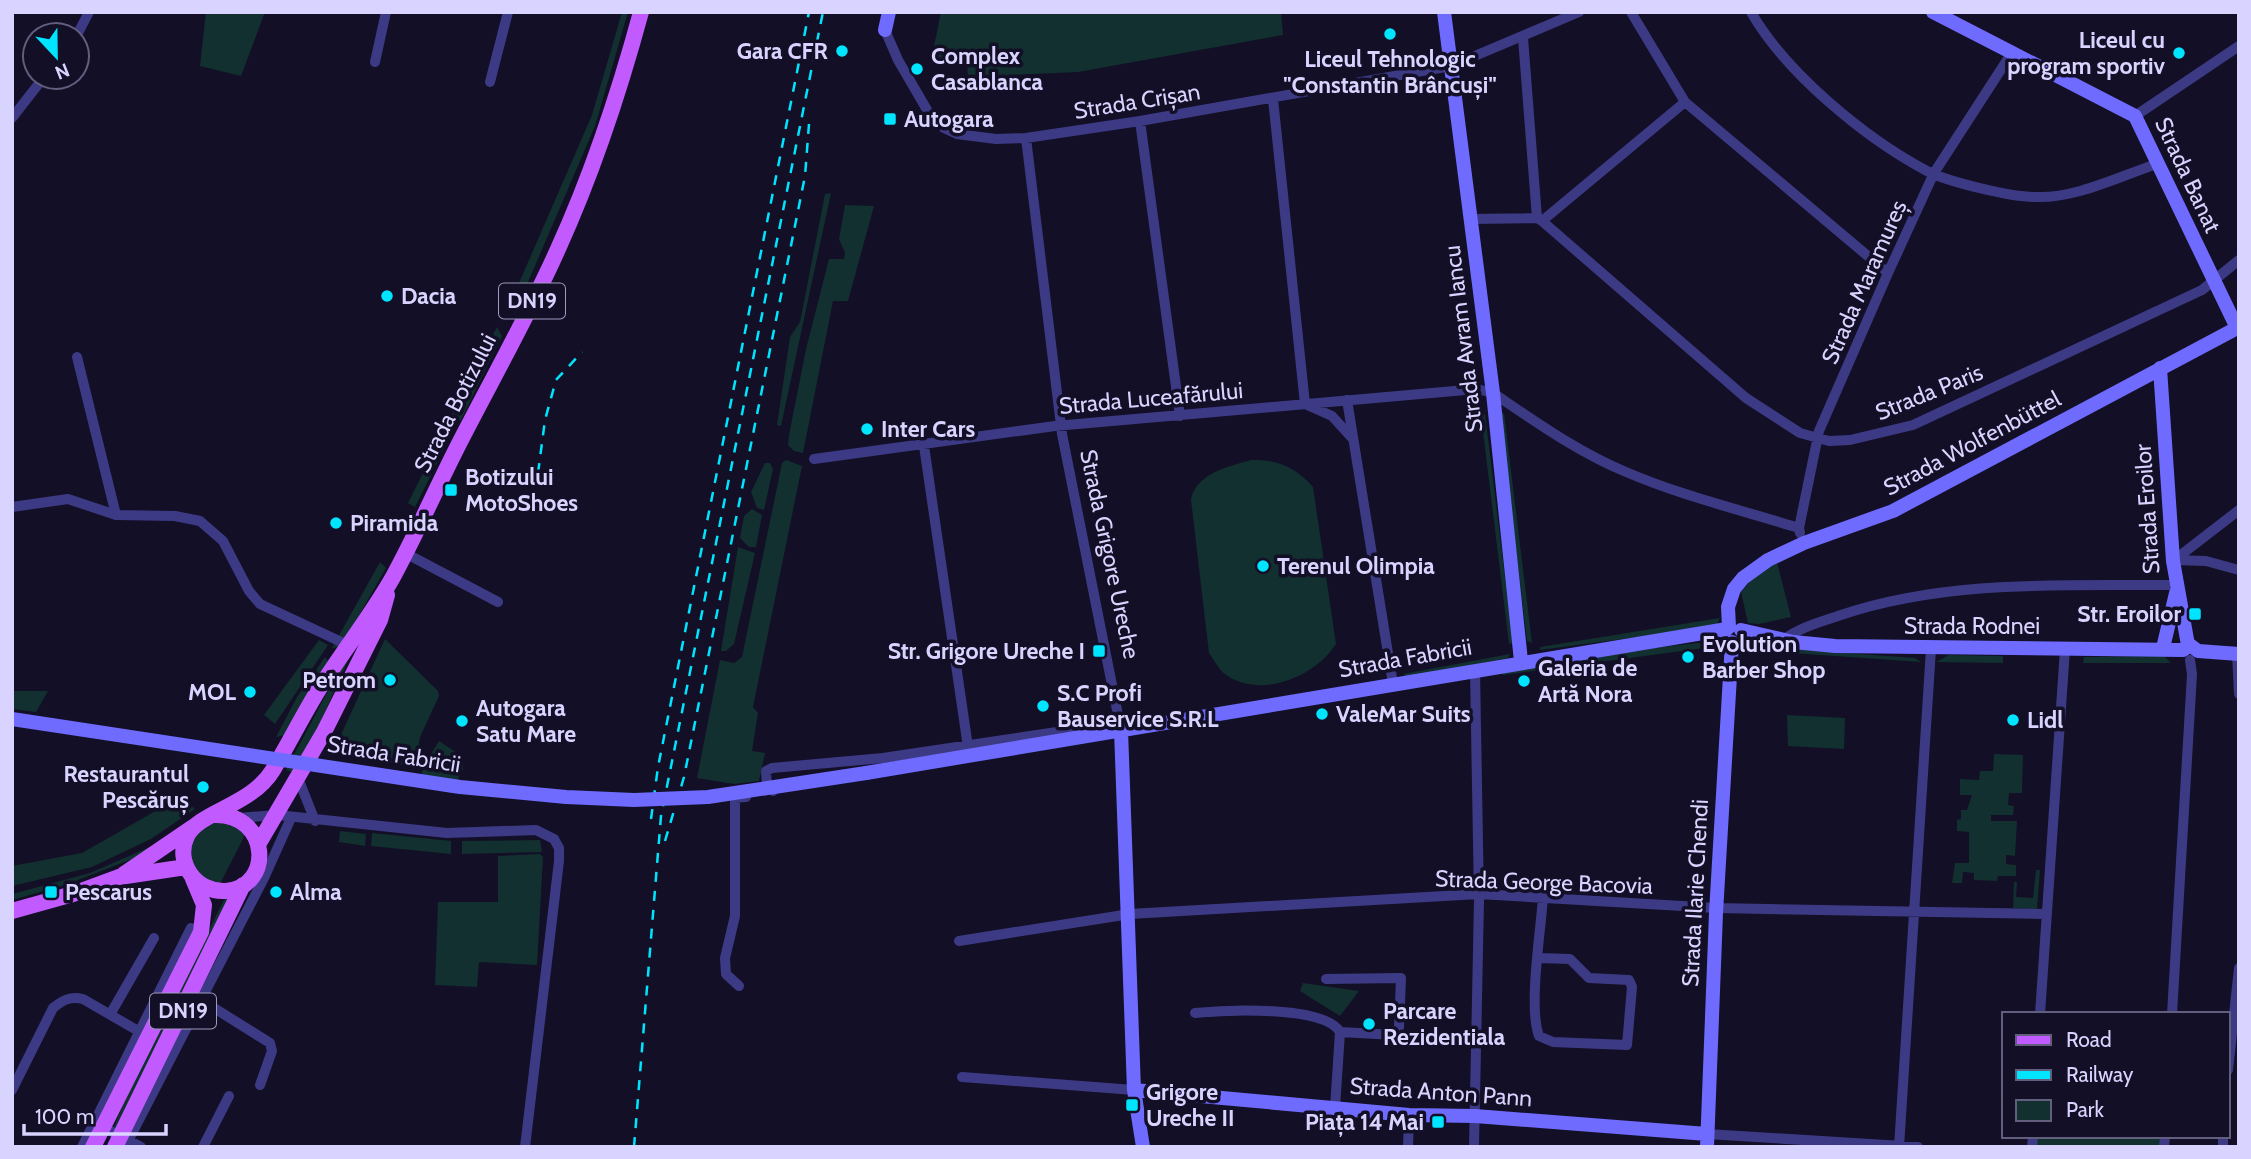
<svg xmlns="http://www.w3.org/2000/svg" width="2251" height="1159" font-family="Cabin,sans-serif">
	<style>
		.green { fill: #12302f }
		.lines { fill: none; stroke-linecap: round; stroke-linejoin: round }
		.street { stroke: #3d3a85; stroke-width: 10 }
		.secondary { stroke: #6f6bff; stroke-width: 14 }
		.primary { stroke: #c25bff; stroke-width: 16 }
		.rail { stroke: #00e5ff; stroke-width: 2.5; stroke-dasharray: 10 9; stroke-linecap: butt }
		.secondary-bridge { stroke: #6f6bff; stroke-width: 14 }
		.poi-dot { fill: #00e5ff; stroke: #130f26; stroke-width: 2.5 }
		.labels { text-anchor: middle; stroke-width: 7; stroke-linejoin: round; paint-order: stroke }
		.shield { fill: #130f26; stroke: #9e99be; stroke-width: 2 }
		.shield-label { font-size: 21px; font-weight: bold; fill: #d9d4ff }
		.poi-label { font-size: 23px; font-weight: bold; fill: #d9d4ff; stroke: #130f26; text-anchor: start }
		.street-label { font-size: 23px; fill: #d9d4ff; stroke: #130f26 }
	</style>
	<rect width="100%" height="100%" fill="#130f26"/>
	<path class="green" d="M206,12h59l-24,64 -41,-10z
		M622,12h6l-33,114 -79,184 -7,-4 83,-191z
		M941,12h340l2,23 -205,37 -110,5 -1,-14 -35,-7z
		M831,193l-50,233 -4,-1 13,-88 10,-15 25,-128z
		M845,205l29,1 -26,95h-15l-30,152 -9,-2 -6,-6 1,-10 17,-86 23,-90h15l1,-6 -6,-14z
		M497,327l5,9 -41,84 -14,4z
		M1504,413l28,230 -5,-2 -27,-227z
		M1485,414l28,229 -4,1 -28,-229z
		M443,433l2,14 -30,60 -7,-4z
		M786,460l16,6 -49,241 5,6 -6,38 13,2 -6,28 -25,3 -37,-6 23,-118 14,3 8,-6 40,-194z
		M1251,460c25,-1 45,7 62,27l23,157c-21,33 -75,55 -110,31 -7,-5 -12,-15 -17,-22l-18,-153c4,-26 38,-34 60,-40z
		M765,463h5l3,6 -9,41 -7,-2 -6,-16z
		M752,509l10,6 -6,32h-7l-9,-9 4,-22z
		M738,547l17,6 -21,91 -8,7h-5z
		M380,562l6,6 -45,79 -9,1z
		M1777,562l14,55 -32,7 -11,-1 -7,-31 17,-20z
		M1720,618l-3,7 -11,3 -166,22v-3z
		M385,639l53,52 1,5 -19,41 -5,30 -82,-15z
		M319,640l9,5 -53,79 -11,-9z
		M1706,642l13,4 -216,29 -2,-3 92,-17z
		M1793,649l122,9 6,4 -129,-9z
		M351,654l-54,120 -11,-4 61,-115z
		M1510,654l-2,4 -100,19 -5,-3z
		M1949,655l54,1v7l-67,-1z
		M2164,656l7,7h-88l1,-6z
		M325,657l6,8 -44,70 -11,2 21,-40z
		M12,691h36l-12,21 -24,-3z
		M1787,715l58,3 -1,31 -56,-3z
		M439,741l24,16v12l-12,24 -32,-7 4,-19z
		M1994,754l29,1 -1,38h-13l-1,12 6,1 -1,9h-22v6h26l-2,35 -9,-1v9l10,1v11h-18l-1,5 -23,-1v-7l-11,-1 -1,11h-10l3,-20h14v-31l-12,-1v-11l4,-1v-9h6l5,-15h-12v-16l19,1 1,-9h13z
		M180,797l15,12 -44,30 -59,28 -80,19v-20l70,-13z
		M220,819l26,14 -27,53 -25,-12 -5,-34 7,-11z
		M340,831l26,3 -1,12 -26,-4z
		M372,833l79,8v13l-80,-8z
		M540,840l2,12 -80,2v-13z
		M152,846l-7,8 -80,31 -53,15v-6l78,-21z
		M540,854l3,3 -6,108 -58,-3 -2,25 -42,-2 3,-83h60v-46z
		M2036,870h4l-3,39 -24,-1 1,-26h3l-1,15 17,1z
		M235,894l-118,237 -3,-5 28,-65 84,-165z
		M1303,983l56,8 -19,25 -40,-25z
		M2037,1136h124l-1,11h-124z"/>
	<g class="lines">
		<path class="street" d="M1631,12l54,90 203,171
			M1751,12c35,61 114,126 176,159 21,11 84,26 108,26 40,2 85,-21 122,-33
			M885,30l13,30 32,55 14,13 13,6 39,5 30,-1 114,-17 311,-55 128,-54
			M77,35l12,-23
			M1523,38l14,180
			M375,62l11,-50
			M490,82l18,-70
			M1273,99l32,305 27,12 20,22
			M2135,116l104,-70
			M12,118l32,-41
			M1140,121l40,295
			M1026,138l36,296 59,296
			M1471,219l66,-1 5,3 204,177 54,35 29,8 21,-1 63,-15 289,-135 37,-30
			M1542,221l143,-119
			M77,357l39,158
			M1347,400l46,284
			M924,446l44,301
			M814,459l241,-33 422,-37 16,4c43,29 85,59 133,79 56,24 115,38 173,56
			M12,507l56,-8 48,16 59,1 25,5 23,20 26,50 11,13 90,42
			M1800,533l-1,-5 20,-97 69,-158 46,-100 77,-119
			M405,553l93,49
			M2173,560l33,1 33,9
			M2173,561l66,-51
			M1783,640c17,-13 38,-18 58,-25 108,-36 223,-29 335,-30
			M2237,654l2,40
			M298,778l17,43
			M773,791l-6,-5 -1,-15 6,-3 111,-10 201,-30 16,3
			M238,818l39,-3 170,18 89,-3 18,9 5,9v13l-34,286
			M959,941l171,-27 349,-20 237,14 330,6
			M1539,958l31,1 19,19 40,2 3,7 -5,58 -74,-3 -14,-6c-11,-29 2,-106 4,-139
			M1326,979l75,-1 -2,50 -4,7 -55,-3
			M739,986l-13,-12 -1,-16 10,-42v-118l11,-1
			M198,998l72,45 2,8 -12,34
			M111,1013l43,-75
			M1195,1013c30,-3 129,-8 145,19l-5,76
			M2040,1014l25,-365
			M2172,1014l20,-340 -2,-14
			M2228,1070l11,-102
			M962,1077l172,13
			M12,1090l41,-82c10,-8 17,-12 30,-9l57,33
			M101,1126l40,21
			M1707,1134l211,13
			M82,1147l109,-219
			M125,1147l139,-269 27,-60
			M203,1147l26,-51
			M1408,1147l1,-32
			M1474,1147l5,-247 -4,-230
			M1899,1147l32,-498
			M2032,1147l1,-11
			M2164,1147l1,-11
			M2223,1147v-11"/>
		<path class="secondary" d="M1444,12l49,381 28,268
			M1933,12l202,104 102,212
			M885,30l4,-18
			M2160,368l13,193 15,84
			M1729,627l-1,-20 6,-18 9,-11 25,-18 36,-17 89,-32 346,-184
			M1741,630l52,12 42,4 348,4 7,-5 8,6 41,3
			M2163,648l13,-55
			M1121,730l13,360 9,57
			M866,773l861,-144
			M1134,1090l275,25 66,1 232,18
			M1707,1147l9,-234 16,-271"/>
		<path class="primary" d="M215,815c55,-1 59,72 11,76 -29,2 -52,-28 -39,-55 13,-25 64,-30 86,-66 16,-27 30,-55 46,-81 24,-38 52,-73 74,-112 25,-46 46,-95 70,-141 32,-62 67,-124 95,-187 35,-77 61,-156 83,-237
			M259,843l65,-111 56,-112 7,-25
			M124,874l69,-47
			M12,911l61,-17 46,-17 67,-10
			M93,1147l108,-215 3,-27 -11,-26
			M115,1147l128,-262"/>
		<path class="rail" d="M538,473l7,-53 11,-40 26,-28
			M651,819l7,-52 151,-755
			M665,841l19,-64 121,-601 4,-52
			M634,1147l27,-331 162,-804"/>
		<path class="secondary-bridge" d="M12,719l448,68 106,10 68,3 74,-3 158,-24"/>
	</g>
	<g class="poi-dot">
		<circle cx="1390" cy="34" r="7"/>
		<circle cx="842" cy="51" r="7"/>
		<circle cx="2179" cy="53" r="7"/>
		<circle cx="917" cy="69" r="7"/>
		<rect x="883" y="112" width="14" height="14" rx="3.5"/>
		<circle cx="387" cy="296" r="7"/>
		<circle cx="867" cy="429" r="7"/>
		<rect x="444" y="483" width="14" height="14" rx="3.5"/>
		<circle cx="336" cy="523" r="7"/>
		<circle cx="1263" cy="566" r="7"/>
		<rect x="2188" y="607" width="14" height="14" rx="3.5"/>
		<rect x="1092" y="644" width="14" height="14" rx="3.5"/>
		<circle cx="1688" cy="657" r="7"/>
		<circle cx="390" cy="680" r="7"/>
		<circle cx="1524" cy="681" r="7"/>
		<circle cx="250" cy="692" r="7"/>
		<circle cx="1043" cy="706" r="7"/>
		<circle cx="1322" cy="714" r="7"/>
		<circle cx="2013" cy="720" r="7"/>
		<circle cx="462" cy="721" r="7"/>
		<circle cx="203" cy="787" r="7"/>
		<rect x="44" y="885" width="14" height="14" rx="3.5"/>
		<circle cx="276" cy="892" r="7"/>
		<circle cx="1369" cy="1024" r="7"/>
		<rect x="1125" y="1098" width="14" height="14" rx="3.5"/>
		<rect x="1431" y="1115" width="14" height="14" rx="3.5"/>
	</g>
	<g class="labels">
		<g class="shield">
			<rect x="499" y="283.5" width="66" height="35" rx="5"/>
			<rect x="150" y="993.5" width="66" height="35" rx="5"/>
		</g>
		<g class="shield-label">
			<text x="532" y="308">DN19</text>
			<text x="183" y="1018">DN19</text>
		</g>
		<g class="poi-label">
			<text x="2165" y="48" text-anchor="end">Liceul cu<tspan x="2165" dy="26">program sportiv</tspan></text>
			<text x="828" y="59" text-anchor="end">Gara CFR</text>
			<text x="931" y="64">Complex<tspan x="931" dy="26">Casablanca</tspan></text>
			<text x="1390" y="67" text-anchor="middle">Liceul Tehnologic<tspan x="1390" dy="26">"Constantin Brâncuși"</tspan></text>
			<text x="904" y="127">Autogara</text>
			<text x="401" y="304">Dacia</text>
			<text x="881" y="437">Inter Cars</text>
			<text x="465" y="485">Botizului<tspan x="465" dy="26">MotoShoes</tspan></text>
			<text x="350" y="531">Piramida</text>
			<text x="1277" y="574">Terenul Olimpia</text>
			<text x="2181" y="622" text-anchor="end">Str. Eroilor</text>
			<text x="1702" y="652">Evolution<tspan x="1702" dy="26">Barber Shop</tspan></text>
			<text x="1085" y="659" text-anchor="end">Str. Grigore Ureche I</text>
			<text x="1538" y="676">Galeria de<tspan x="1538" dy="26">Artă Nora</tspan></text>
			<text x="376" y="688" text-anchor="end">Petrom</text>
			<text x="236" y="700" text-anchor="end">MOL</text>
			<text x="1057" y="701">S.C Profi<tspan x="1057" dy="26">Bauservice S.R.L</tspan></text>
			<text x="476" y="716">Autogara<tspan x="476" dy="26">Satu Mare</tspan></text>
			<text x="1336" y="722">ValeMar Suits</text>
			<text x="2027" y="728">Lidl</text>
			<text x="189" y="782" text-anchor="end">Restaurantul<tspan x="189" dy="26">Pescăruș</tspan></text>
			<text x="65" y="900">Pescarus</text>
			<text x="290" y="900">Alma</text>
			<text x="1383" y="1019">Parcare<tspan x="1383" dy="26">Rezidentiala</tspan></text>
			<text x="1146" y="1100">Grigore<tspan x="1146" dy="26">Ureche II</tspan></text>
			<text x="1424" y="1130" text-anchor="end">Piața 14 Mai</text>
		</g>
		<g class="street-label">
			<text transform="translate(1137 101) rotate(-9)" y="8">Strada Crișan</text>
			<text transform="translate(2188 175) rotate(65)" y="8">Strada Banat</text>
			<text transform="translate(1864 282) rotate(-66)" y="8">Strada Maramureș</text>
			<text transform="translate(1463 339) rotate(-97)" y="8">Strada Avram Iancu</text>
			<text transform="translate(1929 392) rotate(-22)" y="8">Strada Paris</text>
			<text transform="translate(1151 398) rotate(-5)" y="8">Strada Luceafărului</text>
			<text transform="translate(455 403) rotate(-63)" y="8">Strada Botizului</text>
			<text transform="translate(1972 443) rotate(-28)" y="8">Strada Wolfenbüttel</text>
			<text transform="translate(2147 509) rotate(-94)" y="8">Strada Eroilor</text>
			<text transform="translate(1110 554) rotate(78)" y="8">Strada Grigore Ureche</text>
			<text x="1972" y="634">Strada Rodnei</text>
			<text transform="translate(1405 658) rotate(-10)" y="8">Strada Fabricii</text>
			<text transform="translate(394 754) rotate(9)" y="8">Strada Fabricii</text>
			<text transform="translate(1544 882) rotate(2)" y="8">Strada George Bacovia</text>
			<text transform="translate(1695 893) rotate(-87)" y="8">Strada Ilarie Chendi</text>
			<text transform="translate(1441 1092) rotate(4)" y="8">Strada Anton Pann</text>
		</g>
	</g>
	<rect width="2251" height="1159" fill="none" stroke="#d9d4ff" stroke-width="28"/>
	<rect x="2002" y="1012" width="228" height="126" fill="#130f26" stroke="#625e7d" stroke-width="2"/>
	<rect x="2016" y="1035" width="35" height="10" fill="#c25bff" stroke="#625e7d" stroke-width="2"/>
	<text x="2066" y="1047" font-size="21" fill="#d9d4ff">Road</text>
	<rect x="2016" y="1070" width="35" height="10" fill="#00e5ff" stroke="#625e7d" stroke-width="2"/>
	<text x="2066" y="1082" font-size="21" fill="#d9d4ff">Railway</text>
	<rect x="2016" y="1100" width="35" height="21" fill="#12302f" stroke="#625e7d" stroke-width="2"/>
	<text x="2066" y="1117" font-size="21" fill="#d9d4ff">Park</text>
	<g transform="translate(56 56) rotate(158)"><circle r="33" fill="#130f26" stroke="#625e7d" stroke-width="2"/>
	<path d="M0-5L12 26L0 18L-12 26Z" fill="#00e5ff"/>
	<text y="-10" font-size="19" font-weight="bold" text-anchor="middle" fill="#d9d4ff">N</text>
	</g>
	<path d="M24 1124v10h142v-10" fill="none" stroke="#d9d4ff" stroke-width="3.5"/>
	<text x="35" y="1124" font-size="21" fill="#d9d4ff" stroke="#130f26" stroke-width="5" paint-order="stroke">100 m</text>
</svg>
